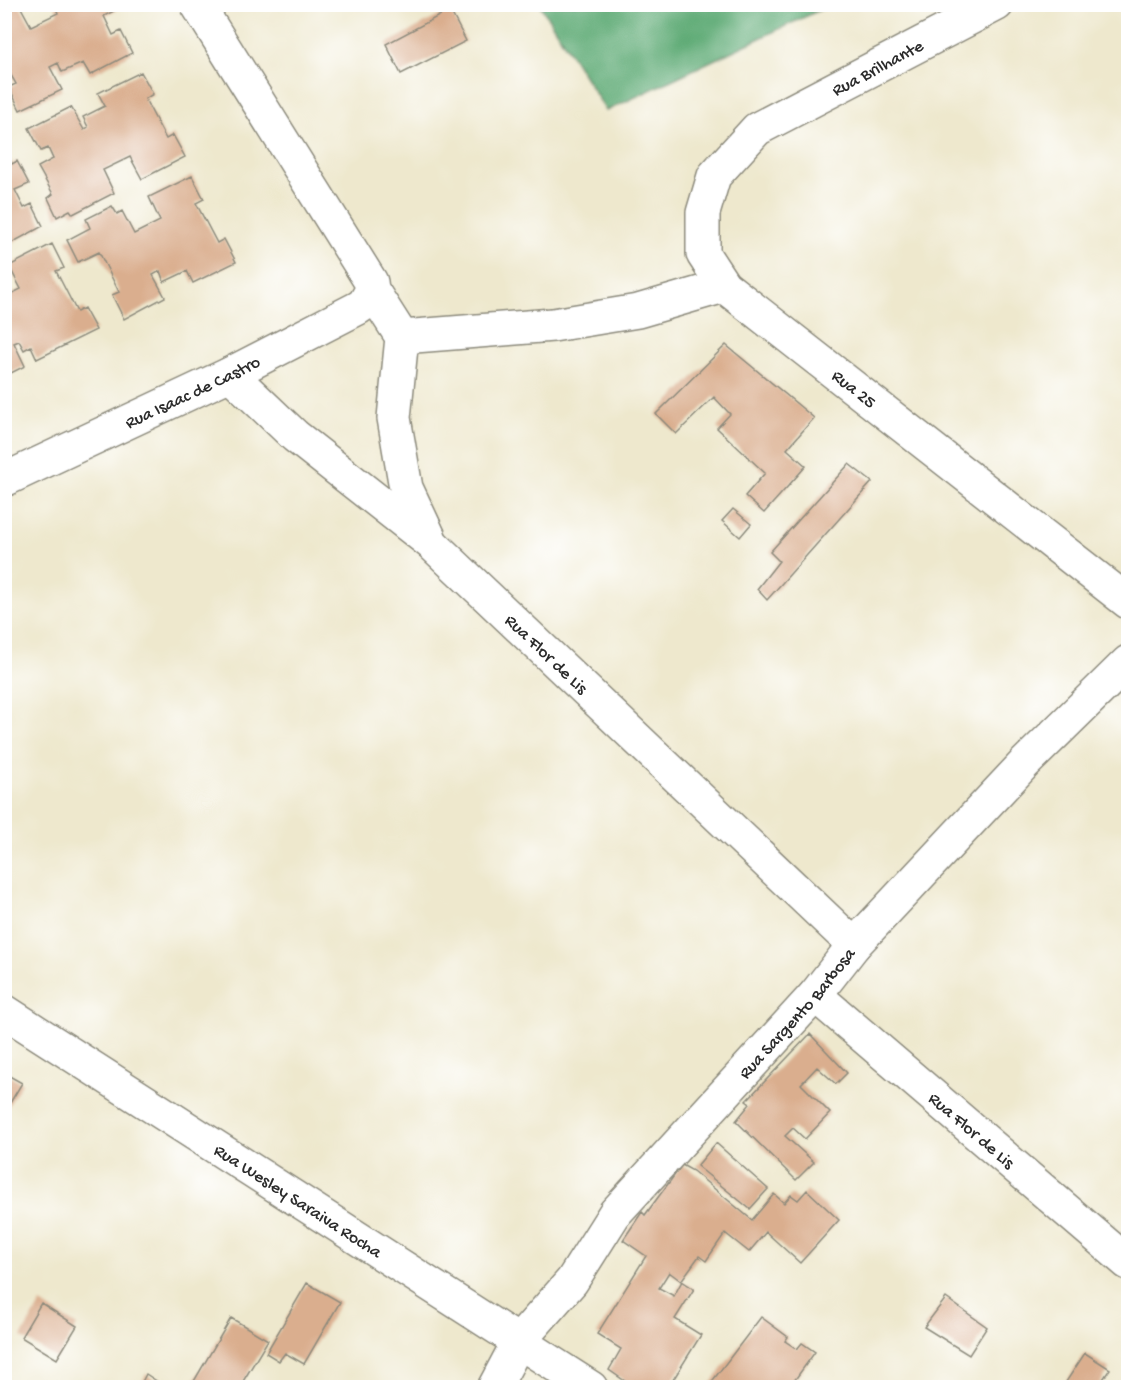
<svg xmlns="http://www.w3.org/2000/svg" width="1133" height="1392" font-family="'Gochi Hand',sans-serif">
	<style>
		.forest { fill: #60ac77; stroke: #466c51; stroke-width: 1.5 }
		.building { fill: #daae8e }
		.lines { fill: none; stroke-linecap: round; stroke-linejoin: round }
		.minor-casing { stroke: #8c8a7c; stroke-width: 36 }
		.minor { stroke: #fff; stroke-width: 33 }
		.labels { text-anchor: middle; stroke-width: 4.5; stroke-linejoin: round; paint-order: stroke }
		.street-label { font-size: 18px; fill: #2b2b2b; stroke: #fff }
	</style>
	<rect width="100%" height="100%" fill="#fff"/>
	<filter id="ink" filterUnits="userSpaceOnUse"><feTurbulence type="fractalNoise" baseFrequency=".0167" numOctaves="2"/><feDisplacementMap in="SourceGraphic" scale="12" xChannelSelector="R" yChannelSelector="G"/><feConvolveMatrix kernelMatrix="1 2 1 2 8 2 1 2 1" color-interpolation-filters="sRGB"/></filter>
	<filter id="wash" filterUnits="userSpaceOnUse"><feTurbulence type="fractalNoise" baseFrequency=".008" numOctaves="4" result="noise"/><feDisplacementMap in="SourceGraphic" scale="24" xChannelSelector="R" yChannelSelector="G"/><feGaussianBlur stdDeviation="1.35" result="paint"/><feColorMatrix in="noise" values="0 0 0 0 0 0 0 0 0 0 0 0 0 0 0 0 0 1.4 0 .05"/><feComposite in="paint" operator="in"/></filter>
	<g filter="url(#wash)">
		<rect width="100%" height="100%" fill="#eee8cd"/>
		<path class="forest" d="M540,5h290l-224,106z"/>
		<g id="blocks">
			<path class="building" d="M17,4h2l12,22 27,-13 -4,-9h73l-23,12 9,19 8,-4 11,22 -42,22 -7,-12 -21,9 -4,-9 -8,4 12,23 -42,20 -11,-23 7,-3 -12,-21v-52z
				M450,10l16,31 -65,33 -15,-30z
				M141,72l12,22 -8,5 21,40 7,-4 12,22 -43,22 -12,-22 -27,13 11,23 -41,21 -3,-4 -13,7 -9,-19 5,-4 -15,-27 15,-8 -5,-11 -7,3 -12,-23 42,-21 13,23 4,-3 -5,-10 22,-11 -7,-13z
				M4,151l8,13 5,-3 12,23 -14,6 9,18 8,-4 11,22 -39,21z
				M192,176l12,23 -8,4 21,40 7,-4 12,23 -43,21 -6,-12 -23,11 -4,-11 -7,4 12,22 -41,22 -12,-24 7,-3 -20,-40 -21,10 -11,-22 23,-12 -4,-9 26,-13 5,8 5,-3 12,23 26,-13 -11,-24z
				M52,244l12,24 -8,3 21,41 7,-4 12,22 -59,29 -6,-13 -7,4 -5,-9 -5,2 11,23 -20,10v-79l16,-8 -12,-23z
				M726,345l88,73 -27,31 19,17 -42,47 -19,-17 20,-23 -48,-45 13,-14 -16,-17 -38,37 -20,-20z
				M849,464l23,18 -105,118 -10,-11 22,-28 -9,-9z
				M733,509l18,15 -11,13 -18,-16z
				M810,1034l37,39 -11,11 -19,-17 -16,17 29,29 -25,26 -12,-11 -8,8 29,26 -18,18 -60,-59 14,-17 -4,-3z
				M4,1073l18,10 -18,30z
				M716,1143l52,46 -18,20 -53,-43z
				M682,1165l11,6 59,49 22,-26 10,9 7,-8 7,5 9,-10 32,30 -39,43 -34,-31 -17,20 -24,-19 -19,28 -7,-5 -18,25 -12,-9 -10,16 15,8 8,-15 12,8 -19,30 26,16 -33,53h-33l-26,-18 12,-21 -24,-15 49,-78 -23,-16 19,-28 3,3z
				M307,1283l33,19 -36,62 -19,-11 -6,8 -13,-8z
				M946,1298l41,29 -18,28 -45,-28z
				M41,1303l36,23 -20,33 -36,-22z
				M761,1317l27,20 -3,4 12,8 5,-6 13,9 -26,36h-82z
				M231,1318l37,22 -29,48h-49z
				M1085,1353l25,16 -13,19h-35z
				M146,1374l21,14h-28z"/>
		</g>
	</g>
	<g filter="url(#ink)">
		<use href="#blocks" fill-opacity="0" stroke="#8c8a7c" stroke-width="1.5"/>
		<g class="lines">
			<defs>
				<g id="minor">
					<path d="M197,4l174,278 1,8 30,47 -8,81 12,70 23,49"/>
					<path id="s1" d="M997,4l-240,125 -43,47 -11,37v41l21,32 404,316"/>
					<path d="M402,337l151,-12 85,-14 86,-25"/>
					<path id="s2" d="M230,374l65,62 136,107 423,402"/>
					<path id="s3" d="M4,480l226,-106 128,-66 6,-4 8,-14"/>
					<path id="s4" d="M815,995l313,268"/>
					<path id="s5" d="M4,1011l587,377"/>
					<path id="s6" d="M494,1388l25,-47 53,-60 43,-68 200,-218 39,-50 171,-182 103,-101"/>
				</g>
			</defs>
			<use href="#minor" class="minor-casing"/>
			<use href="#minor" class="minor"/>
		</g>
	</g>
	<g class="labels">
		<g class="street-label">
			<text transform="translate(877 67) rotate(-28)" y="6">Rua Brilhante</text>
			<text dy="6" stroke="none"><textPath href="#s1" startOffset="618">Rua 25</textPath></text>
			<text dy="6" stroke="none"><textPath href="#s3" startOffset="208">Rua Isaac de Castro</textPath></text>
			<text dy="6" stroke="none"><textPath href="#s2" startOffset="423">Rua Flor de Lis</textPath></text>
			<text dy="6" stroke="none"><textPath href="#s6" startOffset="484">Rua Sargento Barbosa</textPath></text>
			<text dy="6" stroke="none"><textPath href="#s4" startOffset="207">Rua Flor de Lis</textPath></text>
			<text dy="6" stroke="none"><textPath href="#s5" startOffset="350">Rua Wesley Saraiva Rocha</textPath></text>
		</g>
	</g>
	<rect width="1133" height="1392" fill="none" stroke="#fff" stroke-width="24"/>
</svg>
